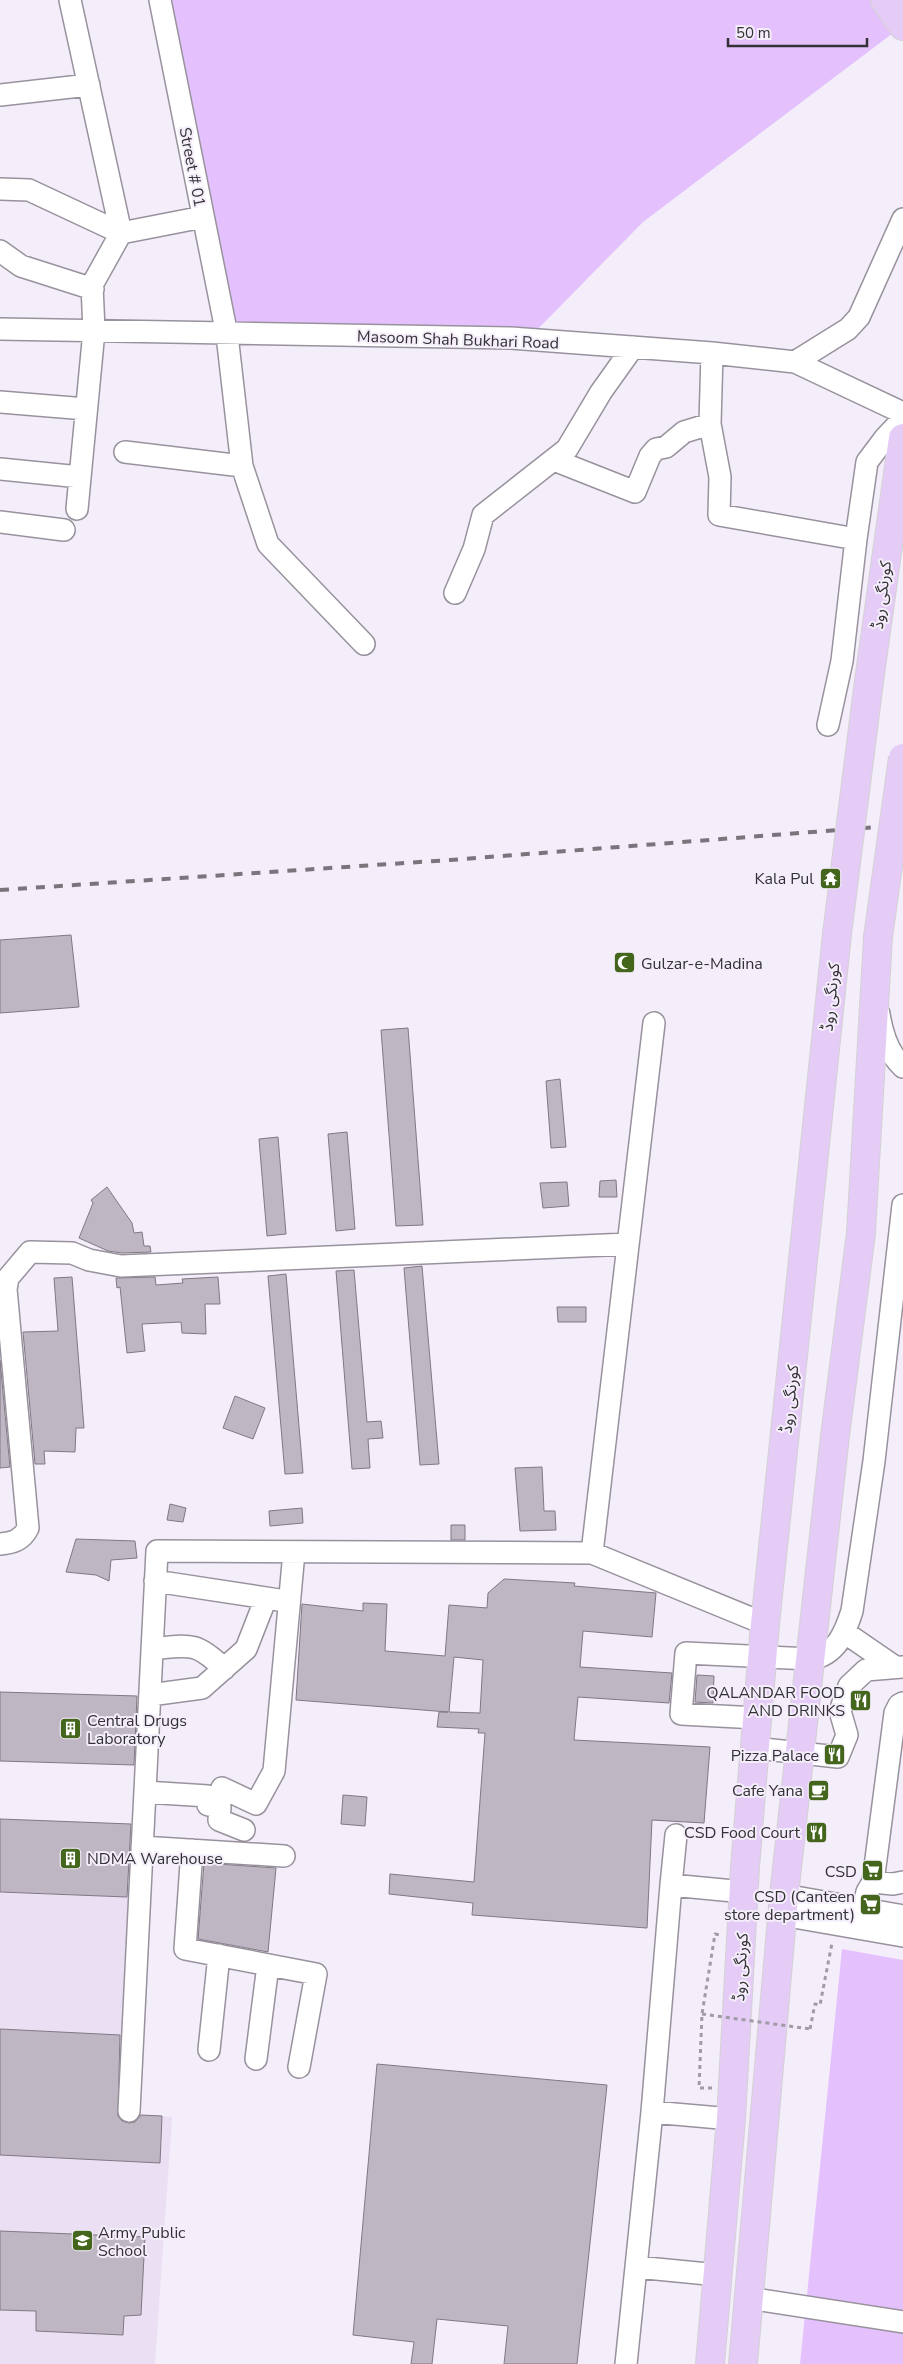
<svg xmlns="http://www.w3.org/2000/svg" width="903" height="2364" font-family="'Nunito Sans','Noto Sans Arabic',sans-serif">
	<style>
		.built { fill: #eadff3 }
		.green { fill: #e4c1fd }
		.building { fill: #beb7c3; stroke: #7f7984; fill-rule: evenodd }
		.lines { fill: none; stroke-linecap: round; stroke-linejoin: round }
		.minor-casing { stroke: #98929d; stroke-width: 24 }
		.major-casing { stroke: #d2d2d3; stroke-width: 30 }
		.path { stroke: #a19ba5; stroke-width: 3; stroke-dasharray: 4 4; stroke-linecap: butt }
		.minor { stroke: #fff; stroke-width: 21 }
		.major { stroke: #e5ccf7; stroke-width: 28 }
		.rail { stroke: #7a757d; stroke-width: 4; stroke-dasharray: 9 9; stroke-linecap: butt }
		.major-bridge-casing { stroke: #d2d2d3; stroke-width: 30; stroke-linecap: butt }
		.path-bridge { stroke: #a19ba5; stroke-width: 3; stroke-dasharray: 4 4; stroke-linecap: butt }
		.major-bridge { stroke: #e5ccf7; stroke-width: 28 }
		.labels { text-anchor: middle; stroke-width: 4; stroke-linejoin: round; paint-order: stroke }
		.street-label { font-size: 16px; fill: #343136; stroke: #f4edfa }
		.poi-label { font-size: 16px; fill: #343136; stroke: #f4edfa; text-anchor: end }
	</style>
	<rect width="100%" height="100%" fill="#f4edfa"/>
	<path class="built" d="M0,1893l140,4 -11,217 43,3 -17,247h-155z"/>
	<path class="green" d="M161,0h724l16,27 -258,195 -115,117 -301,-4z
		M842,1949l61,11v404h-103z"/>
	<path class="building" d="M71,935l8,72 -79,6v-73z
		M408,1028l15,197 -27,1 -15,-196z
		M560,1079l6,68 -15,1 -5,-67z
		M347,1132l8,97 -19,2 -8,-97z
		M278,1137l8,97 -19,2 -8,-97z
		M616,1180l1,17h-18l1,-16z
		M567,1182l2,24 -26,2 -3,-25z
		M107,1187l25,36 2,10 8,-1 2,14h6l1,6 -29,1 -14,-2 -29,-13 14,-35 -2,-3z
		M422,1266l17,198 -19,1 -16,-197z
		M354,1270l13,152 14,-1 2,17 -15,1 2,29 -18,1 -16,-198z
		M286,1274l17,199 -18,1 -17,-198z
		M72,1277l12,151h-8l-1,24 -31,-1 1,13h-10l-12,-132 35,-1 -4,-53z
		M155,1277l1,8 27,-2 -1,-4 36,-2 2,27h-15l1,30 -24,-1 -1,-11 -39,2 3,27 -18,2 -7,-66 -3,1 -1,-10z
		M557,1307h29v15h-28z
		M0,1360l10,107 -10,1z
		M235,1396l30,12 -12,31 -30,-11z
		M542,1467l2,44h11l1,19 -36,1 -5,-63z
		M170,1504l16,4 -3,14 -16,-2z
		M302,1508l1,15 -33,3 -1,-15z
		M451,1525h14v15h-14z
		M76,1539l59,2 2,17 -26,2 -2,21 -13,-6 -30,-3z
		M504,1579l71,4 -1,3 82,7 -4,44 -69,-6 -3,36 92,6 -3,30 -91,-6 -4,43 136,7 -6,76 -52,-3 -5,108 -175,-13 1,-12 -84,-9 1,-20 84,8 11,-149h-7l1,-4 -42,-2 2,-15h9l-152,-12 6,-96 61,7v-8l24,1 -2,47 60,5 4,-51 38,3 1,-15zM454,1657l29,3 -3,53 -31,-1z
		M697,1675l17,1 -1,27 -18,-1z
		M0,1692l137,4 -3,69 -134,-4z
		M343,1795l24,2 -2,29 -24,-2z
		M0,1819l131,5 -4,73 -127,-5z
		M204,1863l72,5 -8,84 -70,-13z
		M0,2029l120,6 -2,81 4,5 7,2 6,-1 6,-7 21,1 -2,47 -160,-8z
		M377,2064l230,21 -30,279h-73l4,-38 -71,-7 -5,45h-21l3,-22 -61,-7z
		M0,2231l145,6 -4,78 -17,1 -1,19 -87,-4v-20l-36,-1z"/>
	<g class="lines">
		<defs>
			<path id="minor" d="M70,0l51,233 -29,52 2,46 -17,178
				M160,0l67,335 15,131 26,78 96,100
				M0,95l89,-10
				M0,189l29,1 92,43 82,-16
				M0,251l21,15 72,23
				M0,329l511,9 201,15 83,9 108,51
				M712,353l-2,71 10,53 -1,38 137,24 -14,122 -14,64
				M795,362l53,-33 11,-12 44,-98
				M0,402l86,7
				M125,452l117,14
				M554,460l81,32 15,-36 6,-7 10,-2 18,-15 26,-8
				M0,469l80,8
				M0,522l64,8
				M856,539l11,-77 18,-24 18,-19
				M455,593l19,-44 9,-34 84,-66 34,-57 32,-45
				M879,1014c3,20 9,39 24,53
				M0,1544c13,-1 22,-4 28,-16l-22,-239 2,-11 22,-26 42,1 17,7 32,6 507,-22
				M592,1553l62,-530
				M155,1581l124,19
				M844,1632l51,35
				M152,1649c37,-4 44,-8 72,20
				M150,1695l52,-7 44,-39 20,-51
				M757,1718l-76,-4 5,-61 125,6c25,-4 34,-26 41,-48l22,-150 29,-256
				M755,1748l83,9 9,-22 -7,-24 9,-25 17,-16 37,-3
				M222,1788l34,16 18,-33 20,-219
				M145,1792l63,4v9l12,2 -1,13 25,10
				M676,1835l-5,50 73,7
				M142,1847l142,9
				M192,1850l-7,99 131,25 -17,93
				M873,1882l20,2 10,-2
				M784,1895l119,21
				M863,1909l4,-17 6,-10 22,-169 4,-8 4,-2
				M782,1915l121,21
				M209,2050l10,-95
				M256,2059l12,-94
				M129,2111l28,-560 435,2 173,71
				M652,2112l79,7
				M636,2267l82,8
				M749,2298l154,24
				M626,2364l26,-252 19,-227"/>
			<path id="major" d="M885,0l18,26
				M869,681l34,-243
				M710,2364l21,-245 14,-252 20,-243 72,-690
				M743,2364l41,-469 51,-459 26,-203 17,-296"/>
		</defs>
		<use href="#minor" class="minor-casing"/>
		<use href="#major" class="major-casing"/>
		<path class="path" d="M810,2029l5,-25 5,1 12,-62
			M712,2088h-13l3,-74 13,-80 5,1"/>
		<use href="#minor" class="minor"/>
		<use href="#major" class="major"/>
		<path class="rail" d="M0,890l450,-30 453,-35"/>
		<defs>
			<path id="major-bridge" d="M837,934l32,-253
				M878,937l25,-179"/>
		</defs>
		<use href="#major-bridge" class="major-bridge-casing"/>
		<path class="path-bridge" d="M702,2014l108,15"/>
		<use href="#major-bridge" class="major-bridge"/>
	</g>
	<defs>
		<symbol id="temple-square" viewBox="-11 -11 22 22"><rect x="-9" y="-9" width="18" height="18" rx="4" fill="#44651c" stroke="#f4edfa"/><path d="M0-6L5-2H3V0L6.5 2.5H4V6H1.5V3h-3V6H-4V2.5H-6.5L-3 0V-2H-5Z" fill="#fff"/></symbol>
		<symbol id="mosque-square" viewBox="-11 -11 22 22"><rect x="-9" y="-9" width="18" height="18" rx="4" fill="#44651c" stroke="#f4edfa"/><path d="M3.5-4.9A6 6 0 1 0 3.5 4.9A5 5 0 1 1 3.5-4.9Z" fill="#fff"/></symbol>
		<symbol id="restaurant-square" viewBox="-11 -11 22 22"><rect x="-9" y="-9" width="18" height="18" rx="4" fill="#44651c" stroke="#f4edfa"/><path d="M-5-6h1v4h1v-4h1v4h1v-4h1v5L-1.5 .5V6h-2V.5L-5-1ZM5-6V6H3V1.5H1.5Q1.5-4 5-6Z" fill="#fff"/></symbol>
		<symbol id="building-square" viewBox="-11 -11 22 22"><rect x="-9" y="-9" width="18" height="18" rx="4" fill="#44651c" stroke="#f4edfa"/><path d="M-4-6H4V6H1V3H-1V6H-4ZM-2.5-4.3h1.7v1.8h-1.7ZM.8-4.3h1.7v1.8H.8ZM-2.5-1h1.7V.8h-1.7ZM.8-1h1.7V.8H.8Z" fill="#fff"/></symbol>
		<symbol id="cafe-square" viewBox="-11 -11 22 22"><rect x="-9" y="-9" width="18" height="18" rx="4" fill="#44651c" stroke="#f4edfa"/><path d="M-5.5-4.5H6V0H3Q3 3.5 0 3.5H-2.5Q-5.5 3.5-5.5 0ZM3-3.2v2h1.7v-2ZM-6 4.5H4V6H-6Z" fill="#fff"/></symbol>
		<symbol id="supermarket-square" viewBox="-11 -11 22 22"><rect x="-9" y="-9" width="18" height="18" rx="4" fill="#44651c" stroke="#f4edfa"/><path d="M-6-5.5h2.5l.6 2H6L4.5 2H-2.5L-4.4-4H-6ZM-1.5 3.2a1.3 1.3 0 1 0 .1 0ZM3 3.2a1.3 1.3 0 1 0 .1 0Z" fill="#fff"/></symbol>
		<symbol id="school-square" viewBox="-11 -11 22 22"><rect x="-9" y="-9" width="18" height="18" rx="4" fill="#44651c" stroke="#f4edfa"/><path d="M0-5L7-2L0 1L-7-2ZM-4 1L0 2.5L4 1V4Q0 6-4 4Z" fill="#fff"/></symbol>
	</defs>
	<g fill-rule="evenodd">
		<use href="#temple-square" x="818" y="866" width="25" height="25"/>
		<use href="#mosque-square" x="612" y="950" width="25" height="25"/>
		<use href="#restaurant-square" x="848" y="1688" width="25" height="25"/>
		<use href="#building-square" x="58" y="1716" width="25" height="25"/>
		<use href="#restaurant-square" x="822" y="1742" width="25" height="25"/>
		<use href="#cafe-square" x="806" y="1778" width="25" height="25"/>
		<use href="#restaurant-square" x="804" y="1820" width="25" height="25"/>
		<use href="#building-square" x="58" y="1846" width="25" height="25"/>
		<use href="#supermarket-square" x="860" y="1858" width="25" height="25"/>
		<use href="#supermarket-square" x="858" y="1892" width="25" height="25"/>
		<use href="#school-square" x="70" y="2228" width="25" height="25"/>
	</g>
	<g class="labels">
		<g class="street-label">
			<text transform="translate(193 167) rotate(79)" y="6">Street # 01</text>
			<text transform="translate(458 339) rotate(2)" y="6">Masoom Shah Bukhari Road</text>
			<text transform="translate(881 595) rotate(-83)" y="6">کورنگی روڈ</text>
			<text transform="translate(830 997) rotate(-84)" y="6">کورنگی روڈ</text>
			<text transform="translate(789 1399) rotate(-84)" y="6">کورنگی روڈ</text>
			<text transform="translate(740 1967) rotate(-87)" y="6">کورنگی روڈ</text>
		</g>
		<g class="poi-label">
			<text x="814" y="884">Kala Pul</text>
			<text x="641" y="969" text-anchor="start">Gulzar-e-Madina</text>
			<text x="845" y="1698">QALANDAR FOOD<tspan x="845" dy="18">AND DRINKS</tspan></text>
			<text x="87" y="1726" text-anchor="start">Central Drugs<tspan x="87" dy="18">Laboratory</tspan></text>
			<text x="819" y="1761">Pizza Palace</text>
			<text x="803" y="1796">Cafe Yana</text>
			<text x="800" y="1838">CSD Food Court</text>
			<text x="87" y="1864" text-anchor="start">NDMA Warehouse</text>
			<text x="857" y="1877">CSD</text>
			<text x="855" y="1902">CSD (Canteen<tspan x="855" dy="18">store department)</tspan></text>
			<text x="98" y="2238" text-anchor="start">Army Public<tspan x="98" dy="18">School</tspan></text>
		</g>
	</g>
	<path d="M728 38v8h139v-8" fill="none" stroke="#343136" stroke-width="2.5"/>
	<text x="736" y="38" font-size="15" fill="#343136" stroke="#f4edfa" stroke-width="4" paint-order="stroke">50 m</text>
</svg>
